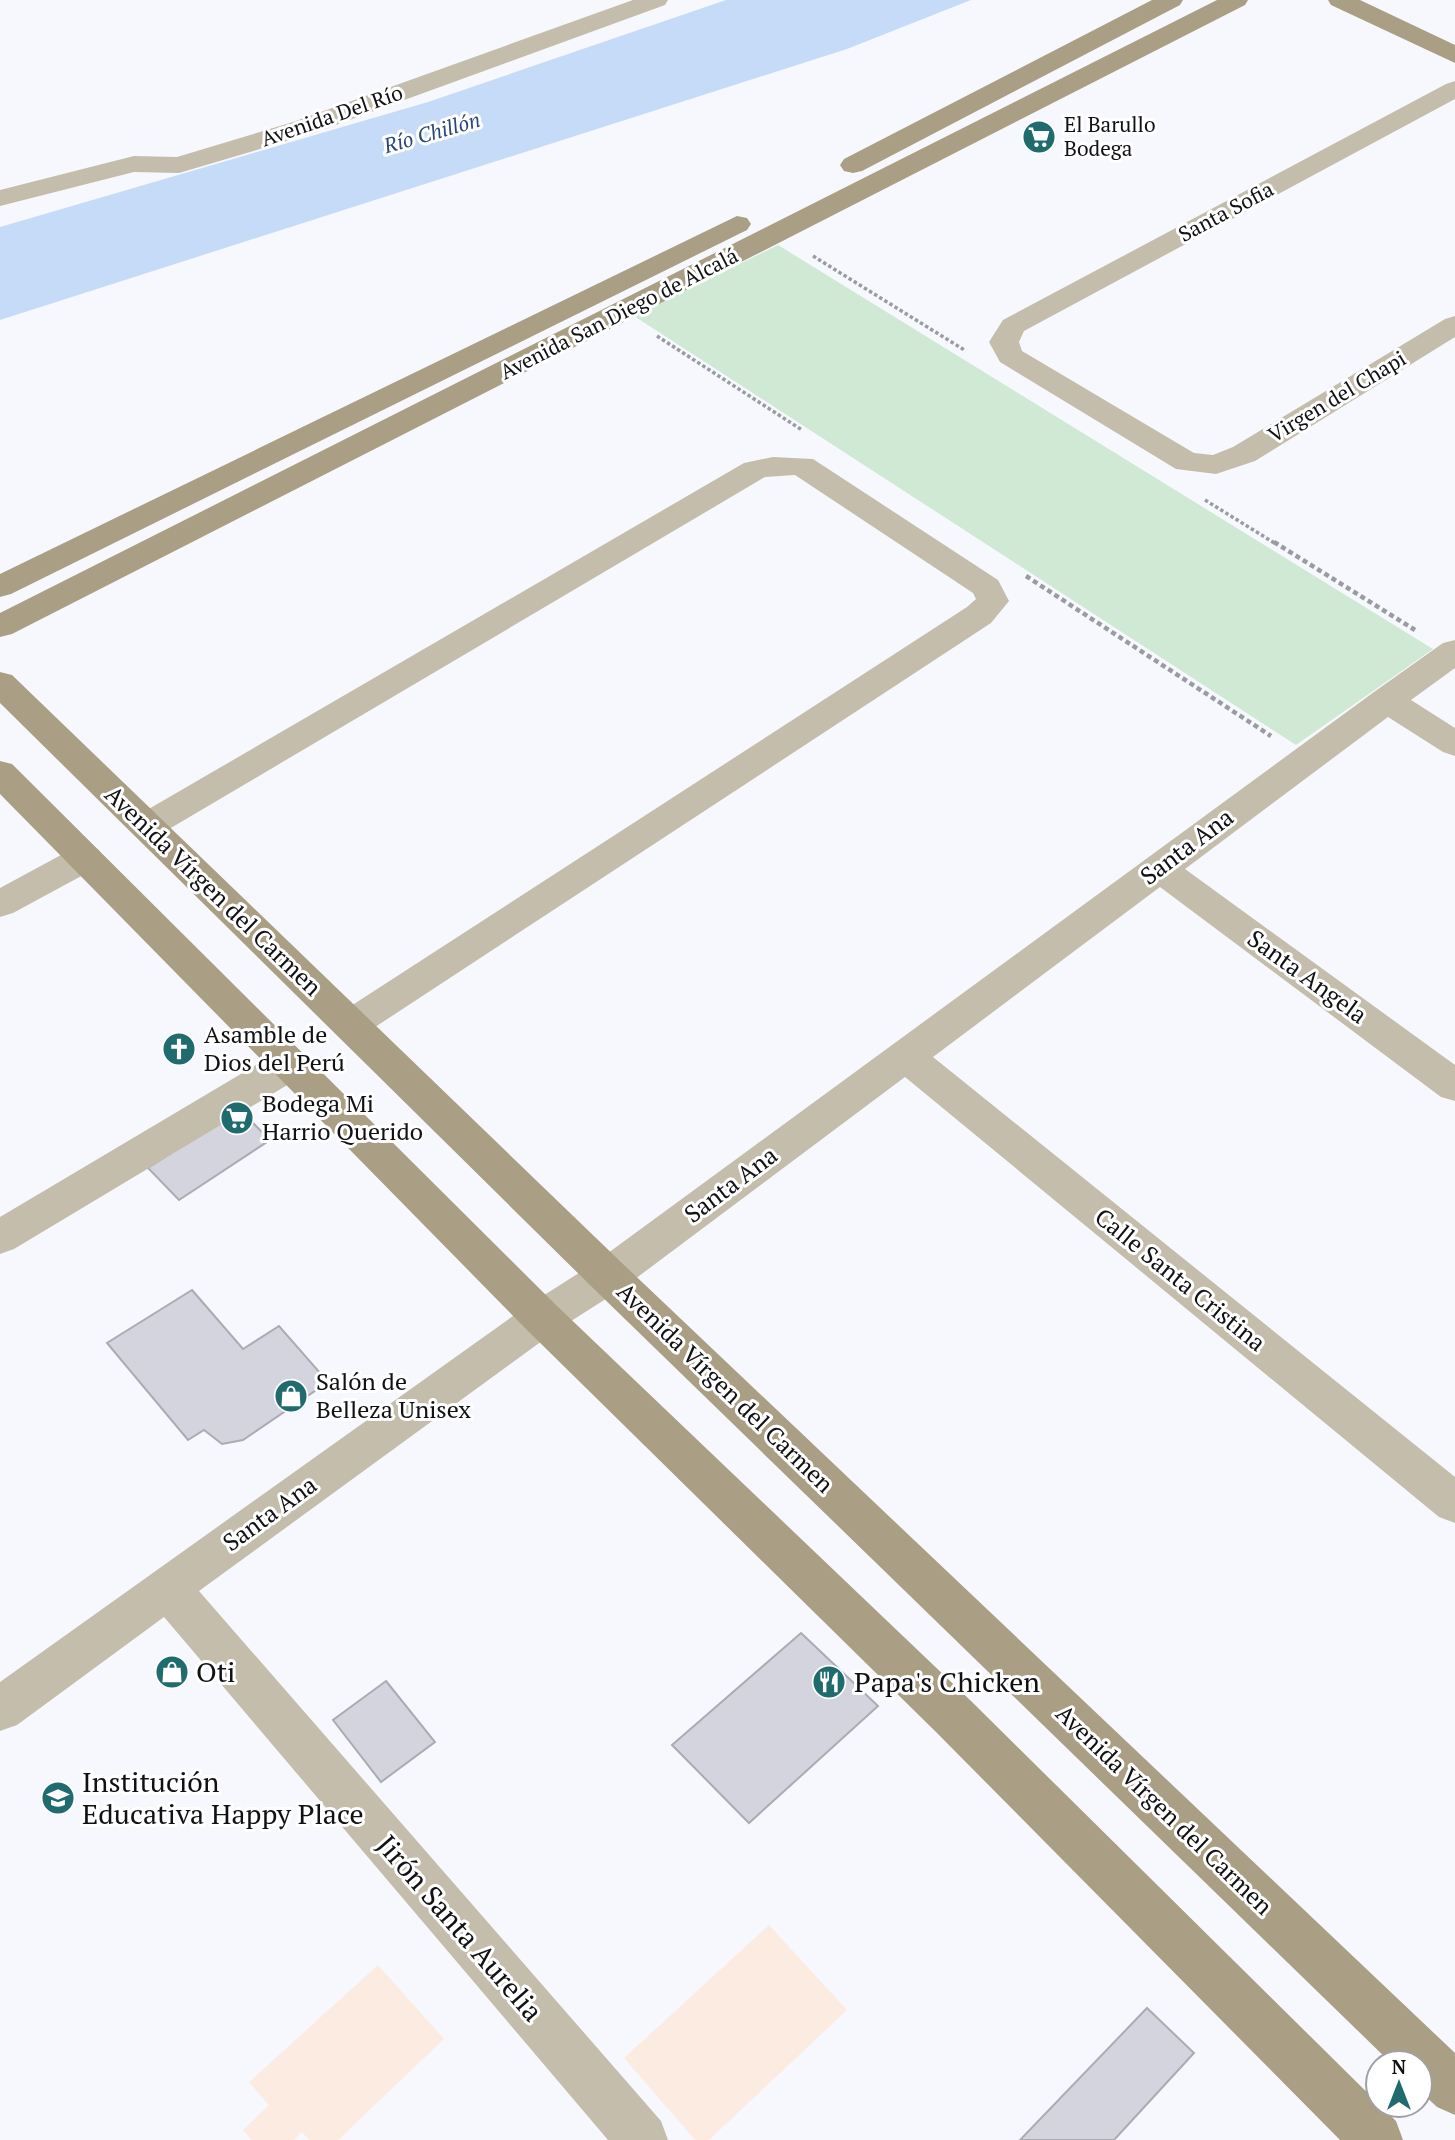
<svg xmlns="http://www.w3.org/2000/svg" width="1455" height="2140" font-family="'PT Serif',serif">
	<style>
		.education { fill: #fcebe0 }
		.green { fill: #cfe9d5 }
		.water { fill: #c6dbf8 }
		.building { fill: #d3d4dd; stroke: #aaacb4; stroke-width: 2 }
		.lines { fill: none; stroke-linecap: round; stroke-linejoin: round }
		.path-far1 { stroke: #9b9ca1; stroke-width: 3.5; stroke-dasharray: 3.5 2.5; stroke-linecap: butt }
		.path { stroke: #9b9ca1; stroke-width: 4.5; stroke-dasharray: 5 3.5; stroke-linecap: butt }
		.street { fill: #c4bdab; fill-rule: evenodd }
		.secondary { fill: #aa9f84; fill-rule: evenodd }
		.labels { text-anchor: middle; stroke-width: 6; stroke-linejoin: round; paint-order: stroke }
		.far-street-label { font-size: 21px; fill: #101114; stroke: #fff }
		.far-poi-label { font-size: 21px; fill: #101114; stroke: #fff; text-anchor: start }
		.far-water-label { font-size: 21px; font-style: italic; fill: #284877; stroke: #fff }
		.street-label { font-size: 24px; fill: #101114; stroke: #fff }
		.poi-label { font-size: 24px; fill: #101114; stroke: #fff; text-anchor: start }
		.near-poi-label { font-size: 28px; fill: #101114; stroke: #fff; text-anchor: start }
		.near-street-label { font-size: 28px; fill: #101114; stroke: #fff }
	</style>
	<rect width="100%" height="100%" fill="#f7f8fe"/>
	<path class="education" d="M769,1925l78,85 -138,130h-14l-71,-82z
		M378,1965l66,74 -106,101h-29l-7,-8 -8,8h-42l-9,-10 26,-25 -20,-23z"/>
	<path class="green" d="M778,245l655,404 -137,96 -662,-429z"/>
	<path class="water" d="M726,0h245l-124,49 -847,271v-93l428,-125z"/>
	<path class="building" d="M239,1109l31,31 -91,60 -31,-32z
		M192,1290l51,59 36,-23 49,56 -85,58 -21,4 -18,-14 -16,10 -81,-97z
		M801,1633l77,73 -129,117 -77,-78z
		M386,1681l49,61 -54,40 -48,-62z
		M1147,2008l47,45 -80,87h-94z"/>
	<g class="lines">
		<path class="path-far1" d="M813,256l153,95
			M657,336l145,94
			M1205,500l71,44"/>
		<path class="path" d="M1274,542l141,88
			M1026,576l245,160"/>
		<path class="street" d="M633,0h35l-3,5 -354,129 -132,39 -45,-1 -134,34v-16l134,-34 43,1 116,-35z
			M1455,81v18l-431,232 -5,11 3,9 172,102 19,2 20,-8 212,-128 10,-3v21l-200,124 -39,13 -40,-5 -176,-107 -11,-20 14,-22 443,-236z
			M773,457l40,2 185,121 11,21 -18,22 -628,412 -13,5 -13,-5 -6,-10 6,-10 630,-408 9,-8 -3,-6 -178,-118 -30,2 -606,358 -12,4 -12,-4 -6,-9 6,-9 609,-354z
			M1455,640v28l-44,32 44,28v28l-12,-4 -55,-35 -203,152 270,196v36l-14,-4 -281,-210 -227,170 522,420v46l-16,-6 -534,-440 -282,211 -66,42 -358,261 462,530 7,19h-60l-444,-523 -147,108 -17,6v-49l527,-376 66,-42 781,-572 69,-49z
			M85,845l13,4 5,9 -5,9 -85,46 -13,4v-29l72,-39z
			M290,1049l14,4 5,11 -5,11 -290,174 -14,5v-37l276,-164z"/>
		<path class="secondary" d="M1152,0h31l-3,5 -318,166 -9,2 -9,-2 -4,-6 4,-6z
			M1217,0h31l-3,5 -1233,629 -12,3v-24z
			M1328,0h32l95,45v18l-124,-58z
			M737,216l10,2 4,6 -4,6 -736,364 -11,3v-23z
			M0,672l12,3 611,589 832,789v62l-18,-8 -17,-16v-28h-29l-798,-775 -593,-585z
			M0,761l12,3 545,542 413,394 426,421 7,19h-63l-404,-408 -409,-402 -527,-536z"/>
	</g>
	<defs>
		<symbol id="supermarket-disc" viewBox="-11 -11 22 22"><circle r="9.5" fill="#1f6b6e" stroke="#fff"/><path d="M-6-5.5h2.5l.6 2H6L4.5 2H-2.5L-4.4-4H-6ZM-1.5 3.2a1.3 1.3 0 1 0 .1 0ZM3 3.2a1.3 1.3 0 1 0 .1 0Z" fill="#fff"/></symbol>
		<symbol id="church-disc" viewBox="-11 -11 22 22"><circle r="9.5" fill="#1f6b6e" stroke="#fff"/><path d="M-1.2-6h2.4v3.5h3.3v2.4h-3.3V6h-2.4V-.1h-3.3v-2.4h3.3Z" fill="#fff"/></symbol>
		<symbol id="shop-disc" viewBox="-11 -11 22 22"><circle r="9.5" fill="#1f6b6e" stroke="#fff"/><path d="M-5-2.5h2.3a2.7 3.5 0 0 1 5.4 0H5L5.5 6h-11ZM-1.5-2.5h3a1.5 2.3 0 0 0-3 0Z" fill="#fff"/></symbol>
		<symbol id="restaurant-disc" viewBox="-11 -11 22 22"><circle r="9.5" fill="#1f6b6e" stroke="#fff"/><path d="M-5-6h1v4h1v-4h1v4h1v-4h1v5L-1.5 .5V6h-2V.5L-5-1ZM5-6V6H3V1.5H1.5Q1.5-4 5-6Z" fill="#fff"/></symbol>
		<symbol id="school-disc" viewBox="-11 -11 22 22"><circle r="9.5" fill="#1f6b6e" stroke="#fff"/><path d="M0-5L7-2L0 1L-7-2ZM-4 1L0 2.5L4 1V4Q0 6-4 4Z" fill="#fff"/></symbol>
	</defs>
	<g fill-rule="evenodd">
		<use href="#supermarket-disc" x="1020" y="118" width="38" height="38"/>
		<use href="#church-disc" x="160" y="1030" width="38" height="38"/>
		<use href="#supermarket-disc" x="218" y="1099" width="38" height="38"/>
		<use href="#shop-disc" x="272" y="1377" width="38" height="38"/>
		<use href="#shop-disc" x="153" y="1653" width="38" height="38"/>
		<use href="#restaurant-disc" x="810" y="1663" width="38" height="38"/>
		<use href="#school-disc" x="39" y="1779" width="38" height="38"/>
	</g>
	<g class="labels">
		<g class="far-street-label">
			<text transform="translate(332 116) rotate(-19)" y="7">Avenida Del Río</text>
			<text transform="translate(1226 212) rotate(-28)" y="7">Santa Sofia</text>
			<text transform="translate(619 314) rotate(-27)" y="7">Avenida San Diego de Alcalá</text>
			<text transform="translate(1337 397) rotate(-31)" y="7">Virgen del Chapi</text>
		</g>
		<g class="far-poi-label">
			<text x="1064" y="132">El Barullo<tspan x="1064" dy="24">Bodega</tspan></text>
		</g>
		<g class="far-water-label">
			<text transform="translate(432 133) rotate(-16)" y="7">Río Chillón</text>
		</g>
		<g class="street-label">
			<text transform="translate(1187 847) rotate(-37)" y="8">Santa Ana</text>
			<text transform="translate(213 891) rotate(44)" y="8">Avenida Vírgen del Carmen</text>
			<text transform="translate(1307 977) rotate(36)" y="8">Santa Angela</text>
			<text transform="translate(731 1185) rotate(-37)" y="8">Santa Ana</text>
			<text transform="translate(1180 1280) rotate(39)" y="8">Calle Santa Cristina</text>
			<text transform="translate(725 1388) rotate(44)" y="8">Avenida Vírgen del Carmen</text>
			<text transform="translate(270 1514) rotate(-36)" y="8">Santa Ana</text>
			<text transform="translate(1164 1810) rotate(44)" y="8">Avenida Vírgen del Carmen</text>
		</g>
		<g class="poi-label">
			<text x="204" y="1043">Asamble de<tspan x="204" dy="28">Dios del Perú</tspan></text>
			<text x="262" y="1112">Bodega Mi<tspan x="262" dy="28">Harrio Querido</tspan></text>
			<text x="316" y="1390">Salón de<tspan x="316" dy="28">Belleza Unisex</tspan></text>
		</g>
		<g class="near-poi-label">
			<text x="196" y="1682">Oti</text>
			<text x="854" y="1692">Papa's Chicken</text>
			<text x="82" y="1792">Institución<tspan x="82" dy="32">Educativa Happy Place</tspan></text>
		</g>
		<g class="near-street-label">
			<text transform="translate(460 1928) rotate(49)" y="10">Jirón Santa Aurelia</text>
		</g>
	</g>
	<g transform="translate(1399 2084)"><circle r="33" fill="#ffffff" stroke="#9fa0a1" stroke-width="2"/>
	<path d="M0-5L12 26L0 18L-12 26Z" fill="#1f6b6e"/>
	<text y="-10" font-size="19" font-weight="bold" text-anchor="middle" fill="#101114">N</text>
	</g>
</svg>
